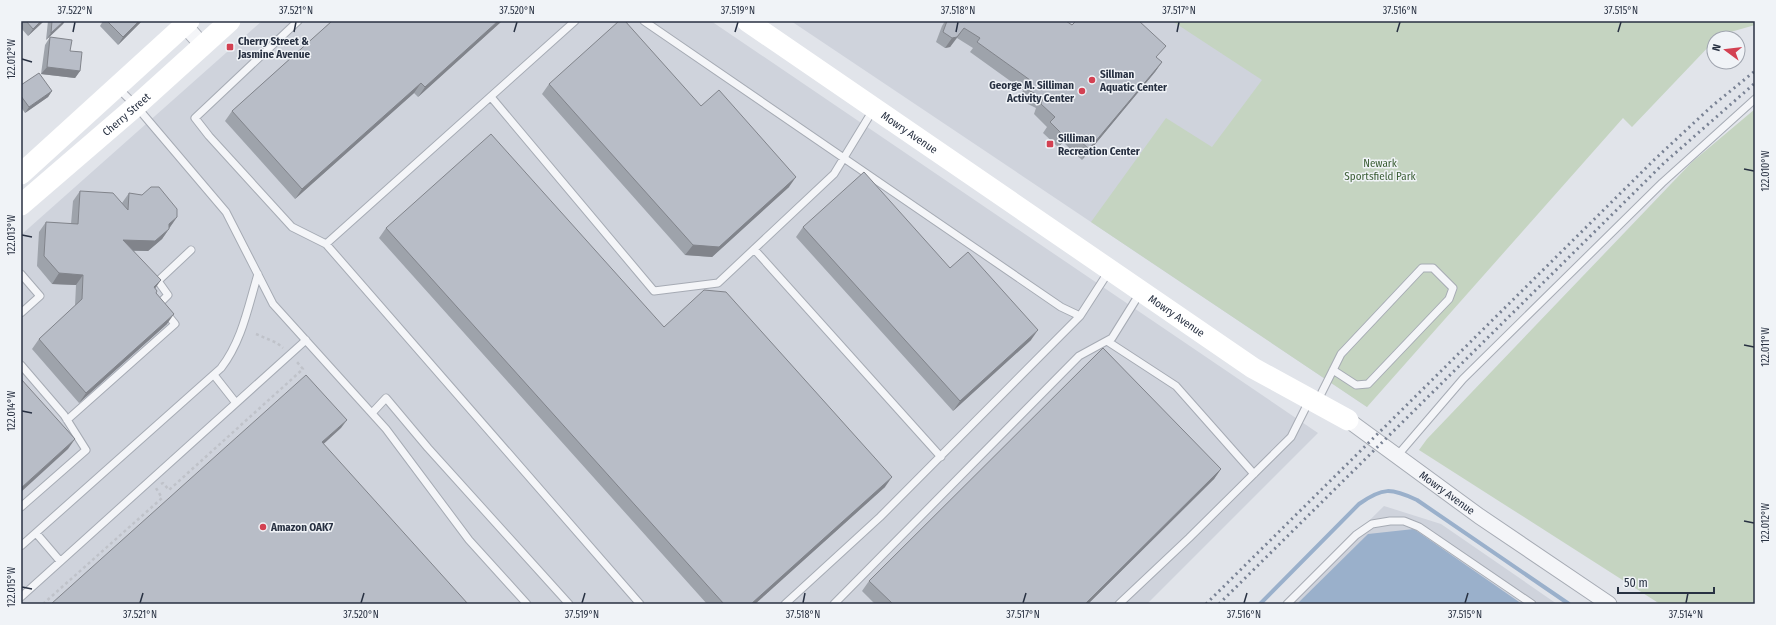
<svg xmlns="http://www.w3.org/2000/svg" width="1776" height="625" font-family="'Fira Sans Condensed',sans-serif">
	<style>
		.built { fill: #cfd3dc }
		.green { fill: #c5d4c1 }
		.water { fill: #9ab0cb }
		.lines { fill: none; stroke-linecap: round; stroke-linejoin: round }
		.stream { stroke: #9ab0cb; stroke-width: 4 }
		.lane-casing { stroke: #a6abb4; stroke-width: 9 }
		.street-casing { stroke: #a6abb4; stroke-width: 17 }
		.path { stroke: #bfc2c9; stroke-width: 2.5; stroke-dasharray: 3 3; stroke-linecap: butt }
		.lane { stroke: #f4f5f8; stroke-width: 7 }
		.street { stroke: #f4f5f8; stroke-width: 15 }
		.secondary { stroke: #fff; stroke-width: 21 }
		.rail { stroke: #798294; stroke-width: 3; stroke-dasharray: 2 4; stroke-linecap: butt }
		.wall { fill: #9ea3ab }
		.shaded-wall { fill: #81848b }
		.building { fill: #b8bdc7; stroke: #81848b }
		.ticks { fill: none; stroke: #283142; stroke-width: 1.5 }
		.poi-dot { fill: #d34152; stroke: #f0f3f7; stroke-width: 1.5 }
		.labels { text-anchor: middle; stroke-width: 3; stroke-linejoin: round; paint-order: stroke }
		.poi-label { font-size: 11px; font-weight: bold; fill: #283142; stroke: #f0f3f7; text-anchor: start }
		.street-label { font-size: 11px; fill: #283142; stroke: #f0f3f7 }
		.park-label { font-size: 11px; fill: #3b5e35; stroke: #f0f3f7 }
		.neatline { fill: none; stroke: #283142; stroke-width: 1.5 }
		.ticks-label { font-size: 10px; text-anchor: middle; fill: #283142 }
	</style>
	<rect width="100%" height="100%" fill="#e1e4ea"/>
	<path class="built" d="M262,21h449l607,412 -171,171h-1126v-369z
		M791,21h715l-139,386z
		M1384,506l57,18 116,80h-272z"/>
	<path class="green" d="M1172,21h583v4l-35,10 -3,3h-3v3l-82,86 -9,-9 -256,289 -276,-185 75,-104 46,29 50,-67z
		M1755,109v495h-95l-241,-154 8,-11 265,-277z"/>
	<path class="water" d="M1414,529l108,75h-225l71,-70z"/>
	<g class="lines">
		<path class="stream" d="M1260,604l99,-100c24,-17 32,-16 58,-4l152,104"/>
		<defs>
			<path id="lane" d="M298,21l-103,97 14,18 83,91 34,17 314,360
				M644,21l417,286 19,9 -200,201 -95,87
				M118,88l18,18 90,106 47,92 113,125 83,111 58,64
				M491,97l163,194 64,-8 116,-109 39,-64
				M326,244l249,-223
				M754,249l187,208
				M21,274l19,22 -19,17
				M1080,316l29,-45
				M1107,341l69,45 78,88
				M21,365l43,50 22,35 -65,57
				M214,375l22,28
				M1318,400l23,-46 81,-86h11l20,20 -4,11 -81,85 -12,1 -23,-15
				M372,413l14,-15 42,50 141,156
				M67,420l108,-96 -16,-20 9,-9 -10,-14 33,-31
				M1397,456l66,-77 199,-196 93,-84
				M36,533l24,28
				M21,546l200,-178c21,-27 27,-61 37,-94
				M21,597l285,-257
				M834,604l245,-248 33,-18 28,-45
				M1119,604l70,-66 102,-101 18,-36
				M1287,604l69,-69 16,-11 18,-3h14l15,6 113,77"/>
			<g id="street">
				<path d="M181,21l22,25"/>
				<path id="s1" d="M1348,420l131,96 130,88"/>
			</g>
		</defs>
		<use href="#lane" class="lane-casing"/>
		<use href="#street" class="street-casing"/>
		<path class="path" d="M256,334l21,9 6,5
			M161,484l2,-1 6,7 134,-121 -6,-7
			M43,604l119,-106 -6,-10"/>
		<use href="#lane" class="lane"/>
		<use href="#street" class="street"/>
		<g class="secondary">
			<path id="s2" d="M747,21l506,347 95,52"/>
			<path d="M21,174l168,-153"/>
			<path id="s3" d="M21,205l115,-99 94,-85"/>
		</g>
		<path class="rail" d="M1206,604l449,-445 57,-53 43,-35
			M1219,604l445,-441 91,-80"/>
	</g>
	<path class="wall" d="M22,21h22l-16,15 -7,-8z
		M48,21h17l-2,3 -17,16z
		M103,21h39l-24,24 -18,-19z
		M332,21h170l-84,76 -4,-4 -119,106 -70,-78 7,-10z
		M945,21h121l6,4 85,33 5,4 -7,10 -73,88 -19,-18 -5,5 -15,-14 4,-6 -13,-13 2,-6 -14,-7 -1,-4 2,-7 -53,-38 3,-4 -16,-10 -7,9 -5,1 -9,-6 6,-16z
		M50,37l20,14 10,20 -5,7 -34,-4 4,-29z
		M549,84l152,22 88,81 -77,70 -27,-2 -143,-161z
		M21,85l31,6 -4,6 -23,16 -4,-6z
		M80,191l42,12 7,-10 48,24 -15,22 -14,12h-14l21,38 1,4 11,31 -88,79 -47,-54 7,-10 36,-33 1,-21 -24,-1 -15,-18 2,-34 7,-10 25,2 2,-23z
		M803,227l147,41 81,72 -78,71 -157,-174z
		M386,228l278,99 221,160 -130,117h-48l-328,-366z
		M1221,469l-7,10 -126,125h-213l-13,-13 7,-10z"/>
	<path class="shaded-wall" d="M41,21h3l-16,15 5,-7z
		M64,21h1l-2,3 -17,16 5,-7z
		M139,21h3l-24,24 5,-8z
		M498,21h4l-84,76 7,-10z
		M964,28l-14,19 -5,1 7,-10z
		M1162,62l-7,10 -73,88 7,-11z
		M47,67l33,4 -5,7 -34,-4z
		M421,83l-7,10 -119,106 7,-10z
		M52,91l-4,6 -23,16 4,-6z
		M1070,132l-7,10 -5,5 7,-10z
		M796,177l-7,10 -77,70 -27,-2 8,-10z
		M177,217l-7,10 -8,7 7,-10z
		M169,229l-7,10 -14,12 -32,-1 7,-10z
		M59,273l24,2 -7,10 -24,-1z
		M161,280l-7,10v-3z
		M174,314l-7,10 -88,79 7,-10z
		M1038,330l-7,10 -78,71 7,-10z
		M347,420l-6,8 -24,22 5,-8z
		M75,439l-7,10 -47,43v-4z
		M1221,469l-7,10 -126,125h-3z
		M892,477l-7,10 -130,117h-4z"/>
	<path class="building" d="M26,21h15l-8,8z
		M52,21h12l-13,12z
		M107,21h32l-16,16z
		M332,21h166l-73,66 -4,-4 -119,106 -70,-78z
		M619,21h6l76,85 18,-16 77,87 -77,70 -26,-2 -144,-161z
		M947,21h119l6,4 4,-4h63l27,25 -10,11 6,5 -73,87 -19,-17 -5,5 -15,-15 5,-5 -14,-13 2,-6 -13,-7 -2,-4 2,-7 -53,-38 3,-4 -16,-10 -7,9 -5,1 -9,-6z
		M50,37l22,3 -2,11 12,1 -2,19 -33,-4z
		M39,73l13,18 -23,16 -8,-11v-11z
		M491,134l173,193 40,-37 22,2 166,185 -141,127h-27l-338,-376z
		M864,172l86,96 18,-16 70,78 -78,71 -157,-174z
		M151,187h8l18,22v8l-8,7v5l-14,12 -32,-1 38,40 -7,7 3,4 -1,2 18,21 -88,79 -47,-54 43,-40 1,-24 -24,-2 -15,-17 2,-34 32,2 2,-33 33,2 15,17 1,-17 13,2z
		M1103,348l118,121 -136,135h-192l-24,-23z
		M306,375l41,45 -25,22 146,162h-417z
		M21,379l54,60 -54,49z"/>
	<path class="ticks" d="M73,32l2,-10M294,32l2,-10M514,32l3,-10M735,32l3,-10M956,32l2,-10M1177,32l2,-10M1397,32l3,-10M1618,32l3,-10M22,59l10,3M1744,169l10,2M22,235l10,2M1744,345l10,2M22,411l10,2M1744,521l10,2M22,587l10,2M140,603l3,-10M361,603l3,-10M582,603l3,-10M803,603l2,-10M1023,603l3,-10M1244,603l3,-10M1465,603l3,-10M1686,603l2,-10"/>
	<g class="poi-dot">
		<rect x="226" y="43" width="8" height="8" rx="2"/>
		<circle cx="1092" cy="80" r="4"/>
		<circle cx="1082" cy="91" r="4"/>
		<rect x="1046" y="140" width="8" height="8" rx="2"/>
		<circle cx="263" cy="527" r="4"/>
	</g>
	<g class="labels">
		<g class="poi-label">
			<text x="238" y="45">Cherry Street &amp;<tspan x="238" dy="13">Jasmine Avenue</tspan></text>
			<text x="1100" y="78">Sillman<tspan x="1100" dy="13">Aquatic Center</tspan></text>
			<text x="1074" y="89" text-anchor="end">George M. Silliman<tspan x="1074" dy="13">Activity Center</tspan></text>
			<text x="1058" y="142">Silliman<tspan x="1058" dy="13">Recreation Center</tspan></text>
			<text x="271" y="531">Amazon OAK7</text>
		</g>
		<g class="street-label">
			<text dy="4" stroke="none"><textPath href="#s3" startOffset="139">Cherry Street</textPath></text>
			<text dy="4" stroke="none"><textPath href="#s2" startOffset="197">Mowry Avenue</textPath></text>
			<text dy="4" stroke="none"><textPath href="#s2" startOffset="521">Mowry Avenue</textPath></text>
			<text dy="4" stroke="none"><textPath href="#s1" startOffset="123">Mowry Avenue</textPath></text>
		</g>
		<g class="park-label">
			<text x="1380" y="167">Newark<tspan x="1380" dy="13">Sportsfield Park</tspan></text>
		</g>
	</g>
	<rect width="1776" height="625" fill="none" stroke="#f0f3f7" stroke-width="44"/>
	<g transform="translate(1726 50) rotate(285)"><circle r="19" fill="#f0f3f7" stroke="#a0a5af"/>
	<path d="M0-3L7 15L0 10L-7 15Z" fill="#d34152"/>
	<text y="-6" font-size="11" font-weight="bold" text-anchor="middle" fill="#283142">N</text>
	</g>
	<path d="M1618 587v6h96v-6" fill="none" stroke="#283142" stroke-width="2"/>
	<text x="1624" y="587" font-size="12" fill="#283142" stroke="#f0f3f7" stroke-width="3" paint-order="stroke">50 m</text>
	<rect x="22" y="22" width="1732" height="581" class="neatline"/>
	<g class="ticks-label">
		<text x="75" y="14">37.522°N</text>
		<text x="296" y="14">37.521°N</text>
		<text x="517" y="14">37.520°N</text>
		<text x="738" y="14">37.519°N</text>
		<text x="958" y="14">37.518°N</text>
		<text x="1179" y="14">37.517°N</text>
		<text x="1400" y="14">37.516°N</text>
		<text x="1621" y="14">37.515°N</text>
		<text transform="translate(11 59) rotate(-90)" y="4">122.012°W</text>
		<text transform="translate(1765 171) rotate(-90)" y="4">122.010°W</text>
		<text transform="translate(11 235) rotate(-90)" y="4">122.013°W</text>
		<text transform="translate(1765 347) rotate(-90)" y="4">122.011°W</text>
		<text transform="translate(11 411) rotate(-90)" y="4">122.014°W</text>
		<text transform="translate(1765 523) rotate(-90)" y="4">122.012°W</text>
		<text transform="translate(11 587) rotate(-90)" y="4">122.015°W</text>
		<text x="140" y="618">37.521°N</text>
		<text x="361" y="618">37.520°N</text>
		<text x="582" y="618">37.519°N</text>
		<text x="803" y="618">37.518°N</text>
		<text x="1023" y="618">37.517°N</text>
		<text x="1244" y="618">37.516°N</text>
		<text x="1465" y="618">37.515°N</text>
		<text x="1686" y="618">37.514°N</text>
	</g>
</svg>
